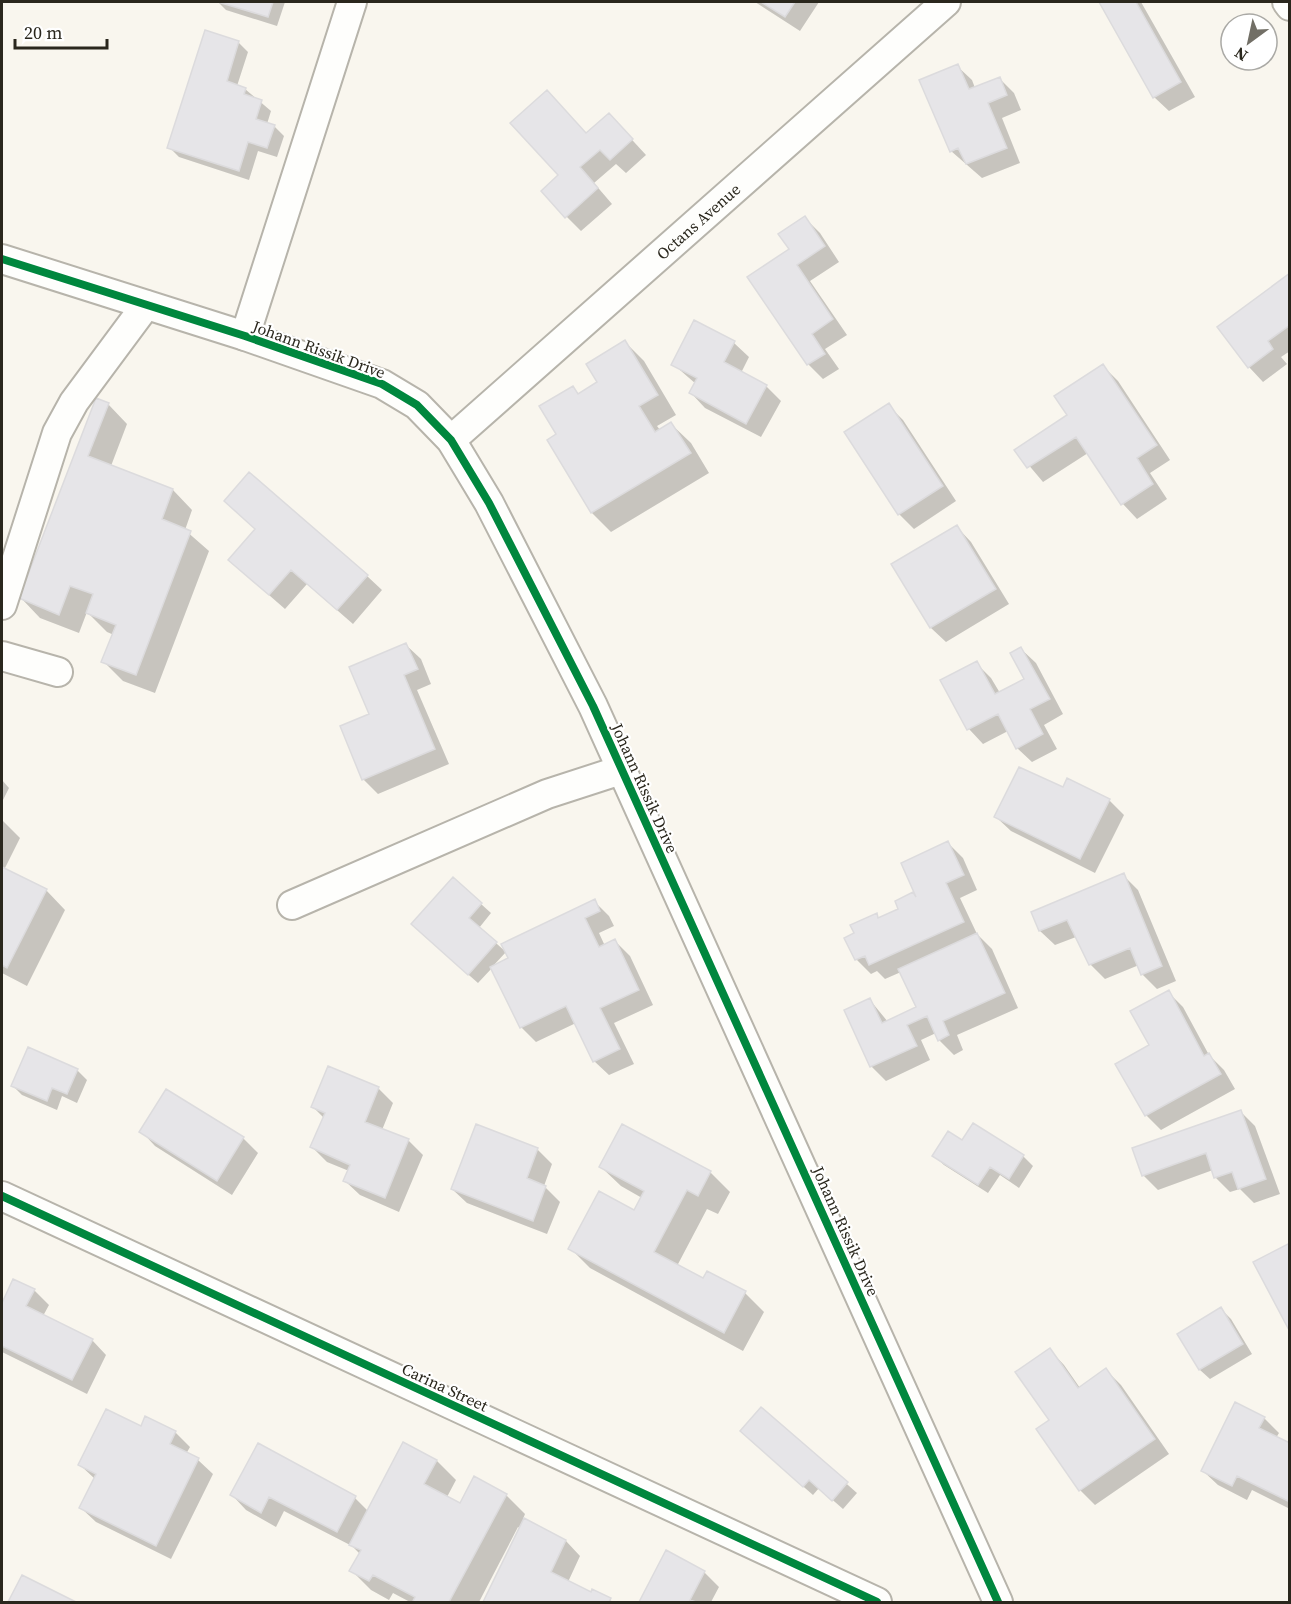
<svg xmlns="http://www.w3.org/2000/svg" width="1291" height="1604" font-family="'Source Serif 4',serif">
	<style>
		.shadow { fill: #0003 }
		.building { fill: #e6e5e8; stroke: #dcdbdd; stroke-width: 1.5 }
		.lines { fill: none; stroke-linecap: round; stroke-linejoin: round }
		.minor-casing { stroke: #b7b4ab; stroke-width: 32 }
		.minor { stroke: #fefefc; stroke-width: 28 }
		.cycleway-casing { stroke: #fff; stroke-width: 11 }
		.cycleway { stroke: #00873e; stroke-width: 8 }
		.labels { text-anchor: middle; stroke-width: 4.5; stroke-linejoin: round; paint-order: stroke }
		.street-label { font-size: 16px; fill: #2a271d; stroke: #fff }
	</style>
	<rect width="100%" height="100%" fill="#f9f6ee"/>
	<path class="shadow" d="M218,2h67l-8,24 -51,-16z
		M755,2h64l-19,29z
		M1101,2h40l54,95 -26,14 -15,-14z
		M206,32l33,11 9,9 -11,34 8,3 26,22 -4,13 7,2 10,10 -7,21 -19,-6 -9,29 -70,-23 -10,-10z
		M957,66l15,14 3,8 24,-10 15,15 7,17 -19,8 18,45 -38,15 -31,-27z
		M623,130l23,25 -20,18 -10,-9 -22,19 18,21 -31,27 -15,-15 -6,-40z
		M805,218l15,15 19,29 -29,19 37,54 -22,14 14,20 -16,10 -15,-15 -59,-87 42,-28z
		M1290,275v76l-9,6 6,7 -24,18 -14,-15z
		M695,322l39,21 15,14 -8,16 25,13 15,15 -20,36 -56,-29 -14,-15 5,-9 -23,-20z
		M625,342l19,19 32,54 -19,11 3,4 11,-6 20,19 18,30 -98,59 -19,-19 -34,-78 15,-47 6,6 20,-11z
		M1103,366l15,15 52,79 -20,13 17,26 -30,20 -14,-15 -35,-51 -45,29 -27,-32 53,-34z
		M108,404l19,20 -16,42 62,24 19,20 -7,20 24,21 -54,142 -32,-12 -20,-20 11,-26 -7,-3 -20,-20 -8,21 -39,-15 -19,-20z
		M888,405l15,15 53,81 -42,28 -15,-15z
		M957,527l14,15 38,62 -63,38 -15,-14 -38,-63z
		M256,530l111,46 15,14 -29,34 -46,-40 -22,25 -40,-35z
		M406,645l15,14 10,25 -14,6 32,74 -71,30 -15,-15 7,-64z
		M1021,649l15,14 27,51 -19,11 13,24 -25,13 -15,-14 -9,-17 -25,13 -14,-15 -27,-48 34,-18 15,15 9,15 26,-14z
		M2,780l7,8 -7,14z
		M1109,800l15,15 -29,58 -84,-42 -15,-14z
		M2,820l18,18 -16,32 42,20 19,20 -38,76 -25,-13z
		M948,843l15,15 14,32 -17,8 17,36 15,15 26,59 -61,27 6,15 -9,5 -15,-15 -3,-7 -15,7 9,20 -44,21 -15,-15 -1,-66 18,22 30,-14 -17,-36 -16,7 -8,-8 -6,3 -14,-14 -11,-22 10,-4 20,-19 4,4 20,-9 -3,-9 19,-8z
		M1123,875l15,15 38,91 -19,8 -15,-15 -3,-9 -34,14 -15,-15 -14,-27 -21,8 -15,-14 -7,-18z
		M594,901l15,15 5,10 -15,7 6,13 10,-5 15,15 23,49 -39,18 20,41 -25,11 -15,-14 -18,-38 -40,19 -15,-15 -29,-59 -14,15 -56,-49 59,-30 10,9 -12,15 27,24 -13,14 17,-7z
		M1168,992l15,15 26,48 15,15 11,19 -74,41 -15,-15 5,-69z
		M329,1068l50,21 14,14 -11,27 26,10 15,15 -24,57 -39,-17 -15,-14 4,-10 -22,-9 -15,-15 12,-29 -11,-11z
		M77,1070l10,10 -10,23 -15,-7 -5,14 -35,-15 -9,-9z
		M166,1091l77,47 15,15 -26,42 -77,-49 -14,-15z
		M1240,1111l15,15 25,68 -26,9 -14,-14 -10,3 -14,-14 -3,-8 -55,20 -15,-15z
		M974,1125l49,31 10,10 -14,22 -19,-13 -12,18 -44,-28 -10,-9 29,-14z
		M623,1126l87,46 20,20 -12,22 -11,-5 -30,57 26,14 42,13 19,19 -21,39 -153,-83 -20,-20 64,-36 8,-14 -21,-12 -20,-19z
		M537,1149l15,15 -8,22 16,16 -13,32 -80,-31 -15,-14z
		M14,1281l20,9 15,15 -6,11 49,24 14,15 -19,39 -85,-42v-46z
		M1221,1309l10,10 21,35 -42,25 -10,-9 -21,-35z
		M1050,1350l14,15 16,23 26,-18 15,15 48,69 -74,51 -15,-15 -42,-61 13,-8z
		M762,1409l95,84 -14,16 -24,-21 -6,7 -62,-54z
		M1264,1418l15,15 -3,5 14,7v64l-38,-19 -5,10 -29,-15 -15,-14z
		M142,1428l33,4 15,15 -4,7 12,6 15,14 -42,85 -75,-37 -15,-14 14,-29 -15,-14z
		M403,1444l34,17 19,19 -9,17 14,8 45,-10 19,19 -2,5 43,22 14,15 -12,26 46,20h-128l35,-73 -3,-2 -39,75h-69l-17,-9 -4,7 -18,-10 -20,-20 9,-16 -8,-8 -68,-35 -8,16 -30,-17 -14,-15 26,-50 97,53 13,13z
		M667,1552l37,20 15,15 -8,15h-70z
		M23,1577l50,25h-63z"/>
	<path class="building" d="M218,2h55l-5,15z
		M761,2h34l-10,15z
		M1099,2h37l45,80 -28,16z
		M205,30l34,11 -12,40 19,7 -2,6 18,6 -6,19 19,6 -8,23 -19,-6 -9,29 -72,-23z
		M958,64l11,25 31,-12 7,18 -19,8 19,45 -41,16 -8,-16 -8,4 -31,-72z
		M547,90l39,43 23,-20 24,26 -23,21 -10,-10 -20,17 18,21 -33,30 -24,-27 17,-16 -48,-52z
		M805,216l20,30 -28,19 36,54 -21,15 13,20 -18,11 -60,-88 42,-28 -11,-15z
		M1290,273v52l-22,16 5,8 -25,19 -31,-41z
		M694,320l41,21 -11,21 43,23 -21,39 -57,-31 8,-15 -26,-13z
		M625,340l33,55 -19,11 16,26 16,-10 20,31 -100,60 -44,-73 9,-6 -17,-28 34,-20 5,8 19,-12 -11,-18z
		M1103,364l54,81 -20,13 16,26 -32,21 -45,-68 -49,31 -13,-18 53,-35 -13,-19z
		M96,398l13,5 -21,53 85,33 -11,30 29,12 -55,144 -35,-13 15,-37 -30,-12 7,-19 -23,-8 -11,29 -40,-17z
		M889,403l54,83 -45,29 -54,-83z
		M249,472l119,103 -31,35 -46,-40 -22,25 -41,-35 27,-31 -31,-28z
		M957,525l39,64 -66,39 -39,-64z
		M406,643l12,26 -14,6 31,74 -73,31 -22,-54 29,-12 -20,-47z
		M1021,647l29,52 -20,10 13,25 -27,15 -18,-35 -31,16 -27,-50 37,-19 18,33 29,-15 -14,-26z
		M1019,767l44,20 4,-9 43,21 -30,60 -86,-42z
		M948,841l16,34 -18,8 18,39 -95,43 -4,-9 -10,4 -11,-22 10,-5 -4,-8 27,-12 1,5 20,-9 -3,-8 18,-9 3,5 -15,-34z
		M2,867l45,22 -40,79 -5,-3z
		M1124,873l38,93 -21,9 -11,-27 -41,17 -22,-45 -28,11 -8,-19z
		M453,877l29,26 -13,15 28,24 -29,33 -57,-51z
		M595,899l5,12 -15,7 14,29 16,-8 24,51 -39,18 20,41 -27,13 -27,-56 -46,22 -30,-61 18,-9 -7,-14z
		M977,933l28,60 -62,28 6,14 -11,6 -11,-25 -20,9 10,21 -47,21 -26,-57 26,-12 12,25 34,-16 -18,-38z
		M1169,990l35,66 5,-3 12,21 -76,42 -30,-52 34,-19 -19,-34z
		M28,1047l50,22 -11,25 -15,-6 -5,13 -36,-15z
		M328,1066l51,21 -14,35 44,17 -24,59 -42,-17 7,-16 -40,-18 15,-34 -14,-6z
		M166,1089l78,48 -27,44 -78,-49z
		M1241,1110l25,69 -28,10 -6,-17 -18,6 -8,-25 -64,23 -10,-28z
		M973,1123l51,32 -15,24 -19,-12 -12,18 -46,-29 16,-25 14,9z
		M476,1124l62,24 -11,30 19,8 -13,35 -82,-32z
		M622,1124l89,47 -13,25 -11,-6 -33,62 49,26 4,-7 39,20 -22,42 -156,-84 31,-58 35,19 10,-19 -45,-24z
		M1290,1243v89l-37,-70z
		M13,1279l22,10 -9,17 67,33 -21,41 -70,-34v-43z
		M1221,1307l22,37 -44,26 -22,-36z
		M1050,1348l28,40 28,-20 49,71 -76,52 -43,-62 13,-9 -34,-48z
		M1235,1402l30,15 -6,11 31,15v59l-53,-26 -5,10 -31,-15z
		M761,1407l87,75 -16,19 -23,-21 -6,7 -63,-56z
		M106,1409l35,17 4,-10 31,15 -6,13 29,14 -43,88 -77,-38 17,-34 -18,-9z
		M403,1442l34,18 -13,24 36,19 14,-27 33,18 -58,108h-33l-3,-1 2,-4 -42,-22 -4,6 -20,-10 12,-21 -12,-5z
		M258,1443l98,53 -19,36 -68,-35 -8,16 -31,-18z
		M524,1518l42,22 -15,32 40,20 1,-3 19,9 -2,4h-126z
		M666,1550l39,21 -15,29 6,2h-57z
		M22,1575l54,27h-68z"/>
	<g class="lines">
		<defs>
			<g id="minor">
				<path d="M1287,2l3,4"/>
				<path d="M2,259l243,77 137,48 35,21 34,35 38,63 104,203 405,896"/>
				<path d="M245,336l107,-334"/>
				<path id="s1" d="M451,440l495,-438"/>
				<path d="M2,605l55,-172 17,-31 72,-97"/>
				<path d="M2,656l56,16"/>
				<path d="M292,905l255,-111 74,-24"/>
				<path d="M2,1196l875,406"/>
			</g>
		</defs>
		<use href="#minor" class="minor-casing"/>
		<use href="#minor" class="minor"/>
		<defs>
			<path id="cycleway" d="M2,259l243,77 137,48 35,21 34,35 38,63 104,203 405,896
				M2,1196l875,406"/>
		</defs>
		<use href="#cycleway" class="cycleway-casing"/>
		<use href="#cycleway" class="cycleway"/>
	</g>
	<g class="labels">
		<g class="street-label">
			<text dy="6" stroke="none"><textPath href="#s1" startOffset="330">Octans Avenue</textPath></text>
			<text transform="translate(319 349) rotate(20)" y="6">Johann Rissik Drive</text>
			<text transform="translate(645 788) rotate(66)" y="6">Johann Rissik Drive</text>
			<text transform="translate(846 1231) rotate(66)" y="6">Johann Rissik Drive</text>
			<text transform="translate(445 1387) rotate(25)" y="6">Carina Street</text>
		</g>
	</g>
	<rect width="1291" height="1604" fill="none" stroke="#2a271d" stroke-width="6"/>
	<g transform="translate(1249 42) rotate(213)"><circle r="28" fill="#ffffff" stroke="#aaa9a5" stroke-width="1.5"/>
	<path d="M0-4.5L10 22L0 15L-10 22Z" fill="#726f66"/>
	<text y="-9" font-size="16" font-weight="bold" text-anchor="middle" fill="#2a271d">N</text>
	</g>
	<path d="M15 39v9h92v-9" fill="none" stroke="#2a271d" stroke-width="3"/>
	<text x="24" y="39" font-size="18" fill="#2a271d" stroke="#ffffff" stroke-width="4.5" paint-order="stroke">20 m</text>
</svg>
